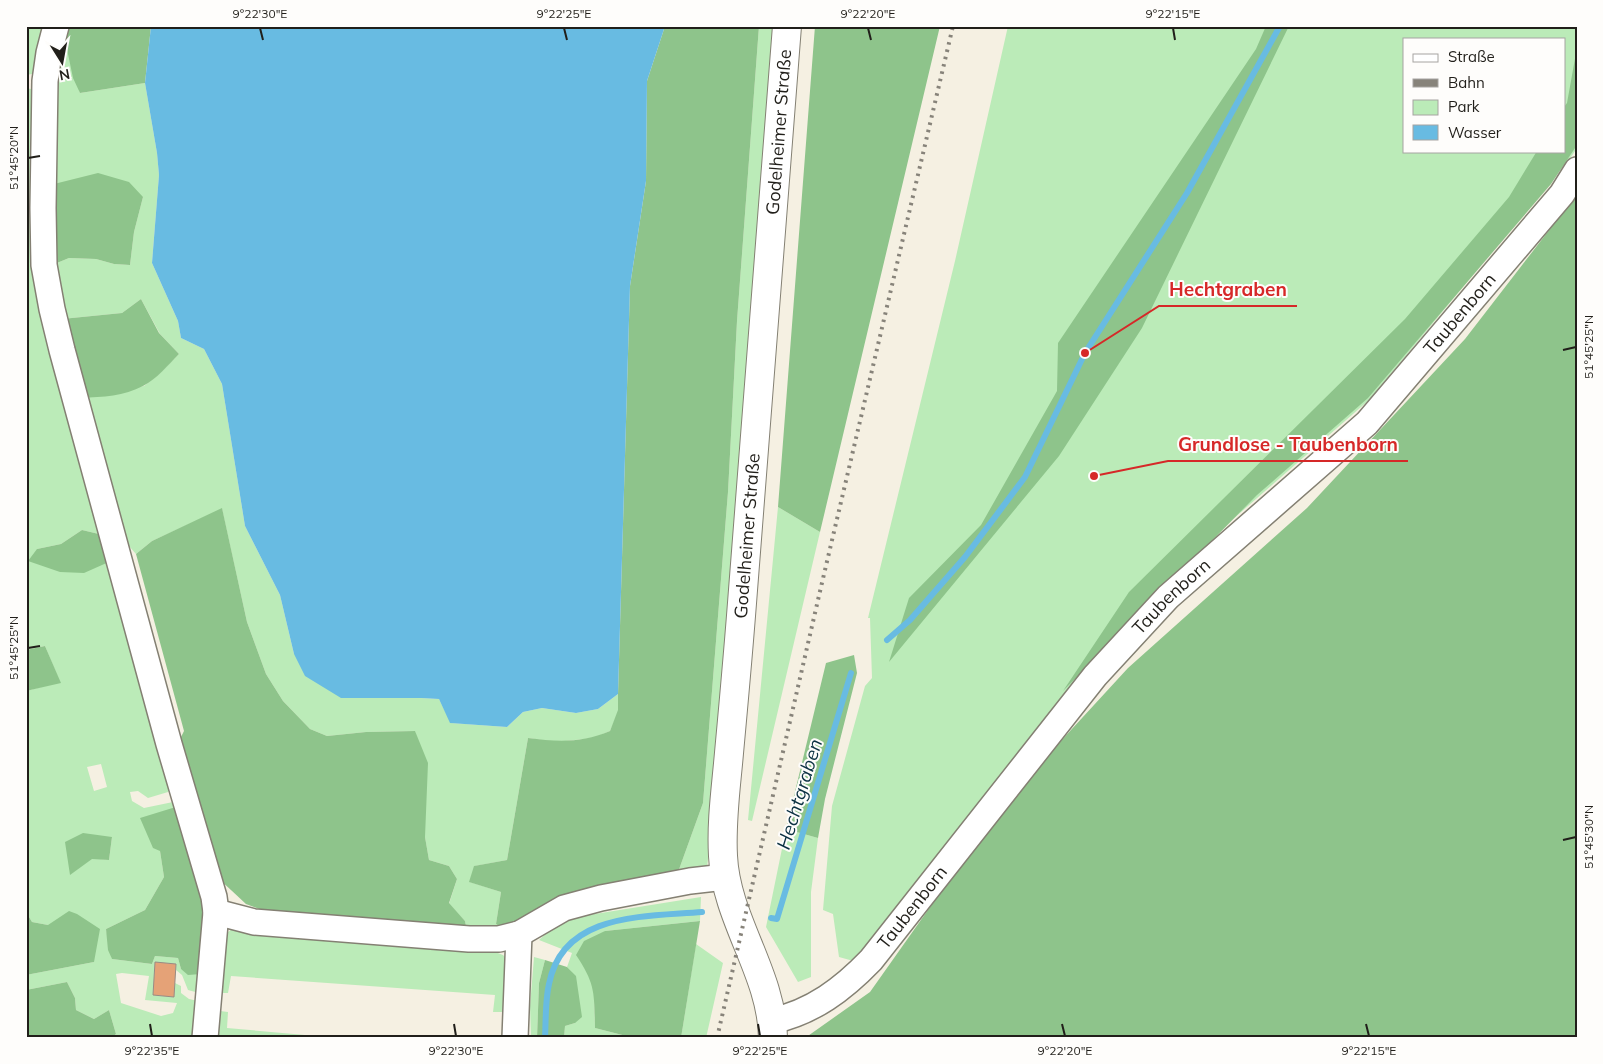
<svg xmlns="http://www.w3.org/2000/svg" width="1603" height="1064" font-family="Mulish,sans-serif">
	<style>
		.green { fill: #bbebb8; fill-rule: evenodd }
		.forest { fill: #8ec48b }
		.water { fill: #68bbe2 }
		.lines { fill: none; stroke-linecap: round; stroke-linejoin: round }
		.stream { stroke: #68bbe2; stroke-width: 6 }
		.building { fill: #e5a277; stroke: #988b84 }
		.minor-casing { stroke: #848073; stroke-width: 28 }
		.major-casing { stroke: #848073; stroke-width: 30 }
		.minor { stroke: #fff; stroke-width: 25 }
		.major { stroke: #fff; stroke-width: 28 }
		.rail { stroke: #87837a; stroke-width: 4; stroke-dasharray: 2.5 5; stroke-linecap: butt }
		.ticks { fill: none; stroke: #211f1a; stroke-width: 2 }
		.labels { text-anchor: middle; stroke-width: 4; stroke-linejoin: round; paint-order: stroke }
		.street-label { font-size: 18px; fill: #211f1a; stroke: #fefdfb }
		.water-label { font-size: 19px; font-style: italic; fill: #0b3142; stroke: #fefdfb }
		.leader { fill: none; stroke: #d62828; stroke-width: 2 }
		.callout-dot { fill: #d62828; stroke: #fefdfb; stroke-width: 2 }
		.callout-label { font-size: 19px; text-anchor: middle; font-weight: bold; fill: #d62828; stroke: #fefdfb; stroke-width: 4; stroke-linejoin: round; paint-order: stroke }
		.neatline { fill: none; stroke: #211f1a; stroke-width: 2 }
		.ticks-label { font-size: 12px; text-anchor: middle; fill: #211f1a }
	</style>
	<rect width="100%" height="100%" fill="#f5f0e2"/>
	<path class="green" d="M26,26h19l-9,41 -4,7 -6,1z
		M759,26h15l-22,300 -38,442 -6,91 -1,9 -30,7 26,-72 25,-311 9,-171z
		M1008,26h569v122l-6,9 -202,243 -137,120 -156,165 -219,277 -18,-5 -6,-43 -10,-4 9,-104 33,-120 7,-8 -2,-60h-2l87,-357zM1404,39h160v112h-160z
		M63,30l17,63 65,-10 12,70 2,22 -7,88 26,58 3,17 23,11 18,35 23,142 35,69 14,59 127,44 18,1 12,24 56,4 16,-15 19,-4 34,5 22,-4 20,-15 1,16 -9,21 -16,7 -38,4 -28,-4 -21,122 -32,6 -5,16 31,10 -5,32 10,7h-39l-2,-10 -16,-17 8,-25 -8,-13 -20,-6 -4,-23 -10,-106 -49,1 -39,4 -17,-7 -27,-28 -17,-27 -19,-52 -25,-113 -70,32 -16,13 -14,-16 -41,-140 63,-12 15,-12 20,-20 -19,-20 -19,-35 -19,14 -60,6 -10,-54 17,-7 27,1 18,5 16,1 4,-33 9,-35 -93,-12 2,-82z
		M26,88l5,1 7,3 -3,138 68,305 -21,-5 -21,14 -24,5 74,12 60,226 -3,5 -20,6 -10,-7 -8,1 2,9 12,7 29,-6 3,1 -16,48 4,26 -19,33 -39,19 6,30 40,5 3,-8 23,2 3,11 20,5 -2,19 -11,-3 -6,-15 -6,-5v-6l-21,-1 -2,32 21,2 1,-14 6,3v7l8,6 9,2 -1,37h-86l5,-4 -7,-24 -15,9 -18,-9 -1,-12 -8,-16 -41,8v-15l68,-13 -46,-37 -16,-3 -6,-10v-221l34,-9 -15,-36 -19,4zM101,764l6,23 -13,4 -7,-24zM112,837l-3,23 -17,-2zM122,973l27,3 -4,24 32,3 -4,10 -12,3 -40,-13 -5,-29z
		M778,507l42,25 -68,289 -4,-1z
		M786,829l32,9 -7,54v85l-13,5 -32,-55z
		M701,897l-1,24 -95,10 -17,42 6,16 1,39 39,10h-70l1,-12 10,-3 1,-46 -9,-10 5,-14 -33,-13 10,-9 27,-14z
		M232,929l263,23 8,3 4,4 -3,53h-11l2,-17 -264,-19 -3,17h-7l2,-57z
		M696,944l27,19 -17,75h-25z
		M534,957l11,3 -6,23 -2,55h-6l-1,-32z
		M220,1011l8,1 -1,16 112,10h-123l3,-26z"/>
	<path class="forest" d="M64,26h87l-6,57 -65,10 -7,-15 -10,-48z
		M665,26h94l-22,295 -9,171 -25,311 -26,72 -171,56 -10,-7 5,-32 -32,-10 5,-16 33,-6 21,-122c30,4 54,5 82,-7l8,-21v-16l12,-408 16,-105 1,-100z
		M815,26h125l-120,506 -42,-25z
		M1266,26h23l-147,302 -83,128 -170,206 20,-64 72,-73 76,-134 1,-48 198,-294z
		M1575,26h2v119l-26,39 -183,214 -111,97 -194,196 66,-99 276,-273 104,-122 28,-46h27v-44l3,-4 9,-50z
		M98,173l31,9 14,15 -9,35 -4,33 -16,-1 -18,-5 -27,-1 -17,7 -2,-80z
		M1577,194v844h-772l65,-46 99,-140 79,-97 80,-87 179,-160 158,-169z
		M141,299l18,34 20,21c-11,11 -22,25 -36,32 -19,10 -40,11 -62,12l-19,-79 60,-6z
		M222,508l25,114 19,52 17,27 27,28 17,7 39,-4 49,-1 13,32 -3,74 4,23 20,6 8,13 -8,24 16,18 2,10 -194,-17 -27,-10 -29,-27 -39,-134 6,-12 -48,-177 16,-13z
		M82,530l21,5 8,26 -27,12 -24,-1 -32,-11 9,-12 24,-5z
		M45,646l16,37 -35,8v-41z
		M854,655l3,18 -32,126 -7,39 -32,-9 40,-166z
		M179,806l24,94 -2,74 -13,1 -7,-6 -3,-11 -23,-2 -3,8 -40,-5 -4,-9 -2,-21 39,-19 19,-33 -4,-26 -7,-3 -13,-30z
		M83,833l29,4 -3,23 -17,-1 -22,16 -5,-33z
		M69,911l8,3 23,15 -6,33 -68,13v-63l6,10 16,3z
		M700,921l-19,117h-47l-39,-10c-1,-35 1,-43 -19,-73l8,-14 21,-10z
		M545,960l22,7 9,9 6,41 -7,6 -10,3 -1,12h-27l2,-55z
		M67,982l8,16 1,12 18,9 15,-9 7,24 -5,4h-85v-48z"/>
	<path class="water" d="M151,26h514l-18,55 -1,100 -16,105 -12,408 -20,15 -22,4 -34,-5 -19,4 -16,15 -57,-4 -11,-24 -18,-1h-80l-36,-22 -11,-22 -14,-59 -35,-69 -23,-142 -18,-35 -23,-11 -3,-17 -26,-58 7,-88 -2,-22 -12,-70z"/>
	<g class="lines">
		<path class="stream" d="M887,640l23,-20 55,-63 60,-80 60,-124 102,-160 93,-167
			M771,918l6,1 74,-246
			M545,1038c1,-18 0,-37 4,-54 14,-72 96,-67 153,-72"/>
	</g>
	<path class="building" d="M155,962l21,2 -2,33 -21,-2z"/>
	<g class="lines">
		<defs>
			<g id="minor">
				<path d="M56,26l-7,27 -4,28 -2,127 1,57 8,44 10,41 107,394 45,153 2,15 -11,126"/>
				<path d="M216,912l38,10 215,17h30l20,-5 45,-26 37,-10 89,-17 35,-4"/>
				<path id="s1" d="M772,1021c41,-9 71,-32 99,-61l224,-284 73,-79 199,-174 195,-229 15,-24"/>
				<path d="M515,1038l4,-104"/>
			</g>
			<g id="major">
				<path id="s2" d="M773,1038c-1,-65 -47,-118 -50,-182 -2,-35 3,-68 6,-103 5,-54 10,-109 14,-163 15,-188 30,-376 44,-564"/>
			</g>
		</defs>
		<use href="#minor" class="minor-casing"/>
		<use href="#major" class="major-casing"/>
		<use href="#minor" class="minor"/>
		<use href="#major" class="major"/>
		<path class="rail" d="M717,1038l104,-451 132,-561"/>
	</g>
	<path class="ticks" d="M260,28l3,12M564,28l3,12M868,28l3,12M1173,28l2,12M28,158l12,-2M1563,350l13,-3M28,648l12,-2M1563,840l13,-3M150,1024l2,12M454,1024l2,12M758,1024l2,12M1062,1024l3,12M1366,1024l3,12"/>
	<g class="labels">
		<g class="street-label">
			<text dy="6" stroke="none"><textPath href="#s2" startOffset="916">Godelheimer Straße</textPath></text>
			<text dy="6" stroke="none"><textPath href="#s1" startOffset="995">Taubenborn</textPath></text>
			<text dy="6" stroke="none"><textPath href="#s2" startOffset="511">Godelheimer Straße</textPath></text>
			<text dy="6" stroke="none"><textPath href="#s1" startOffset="590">Taubenborn</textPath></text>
			<text dy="6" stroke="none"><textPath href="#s1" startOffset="185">Taubenborn</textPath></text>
		</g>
		<g class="water-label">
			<text transform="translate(799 794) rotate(-73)" y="7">Hechtgraben</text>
		</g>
	</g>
	<path class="leader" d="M1085 353L1159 306H1297M1094 476L1168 461H1408"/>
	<g class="callout-dot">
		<circle cx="1085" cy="353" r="5"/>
		<circle cx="1094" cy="476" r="5"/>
	</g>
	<g class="callout-label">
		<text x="1228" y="296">Hechtgraben</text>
		<text x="1288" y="451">Grundlose - Taubenborn</text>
	</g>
	<rect width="1603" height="1064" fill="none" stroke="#fefdfb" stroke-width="55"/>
	<rect x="1403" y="38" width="162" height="115" fill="#fefdfb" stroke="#a6a4a1"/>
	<rect x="1413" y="54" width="25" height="8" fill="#ffffff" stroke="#a6a4a1"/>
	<text x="1448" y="62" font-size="15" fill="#211f1a">Straße</text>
	<rect x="1413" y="79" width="25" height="8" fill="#87837a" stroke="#a6a4a1"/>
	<text x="1448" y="88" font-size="15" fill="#211f1a">Bahn</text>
	<rect x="1413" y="100" width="25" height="15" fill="#bbebb8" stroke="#a6a4a1"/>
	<text x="1448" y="112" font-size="15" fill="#211f1a">Park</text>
	<rect x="1413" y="125" width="25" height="15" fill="#68bbe2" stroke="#a6a4a1"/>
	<text x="1448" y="138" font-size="15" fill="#211f1a">Wasser</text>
	<g transform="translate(62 62) rotate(169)" stroke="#fefdfb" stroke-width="4" paint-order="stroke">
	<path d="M0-4L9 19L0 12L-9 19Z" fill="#211f1a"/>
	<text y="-8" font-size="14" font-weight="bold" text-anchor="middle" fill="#211f1a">N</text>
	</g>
	<rect x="28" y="28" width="1548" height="1008" class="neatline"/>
	<g class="ticks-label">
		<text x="260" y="18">9°22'30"E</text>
		<text x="564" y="18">9°22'25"E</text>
		<text x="868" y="18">9°22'20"E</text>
		<text x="1173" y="18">9°22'15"E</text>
		<text transform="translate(14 158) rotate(-90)" y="4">51°45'20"N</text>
		<text transform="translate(1589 347) rotate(-90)" y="4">51°45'25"N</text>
		<text transform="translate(14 648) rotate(-90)" y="4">51°45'25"N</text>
		<text transform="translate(1589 837) rotate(-90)" y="4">51°45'30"N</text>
		<text x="152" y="1055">9°22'35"E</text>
		<text x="456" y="1055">9°22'30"E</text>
		<text x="760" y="1055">9°22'25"E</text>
		<text x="1065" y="1055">9°22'20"E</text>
		<text x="1369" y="1055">9°22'15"E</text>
	</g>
</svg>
